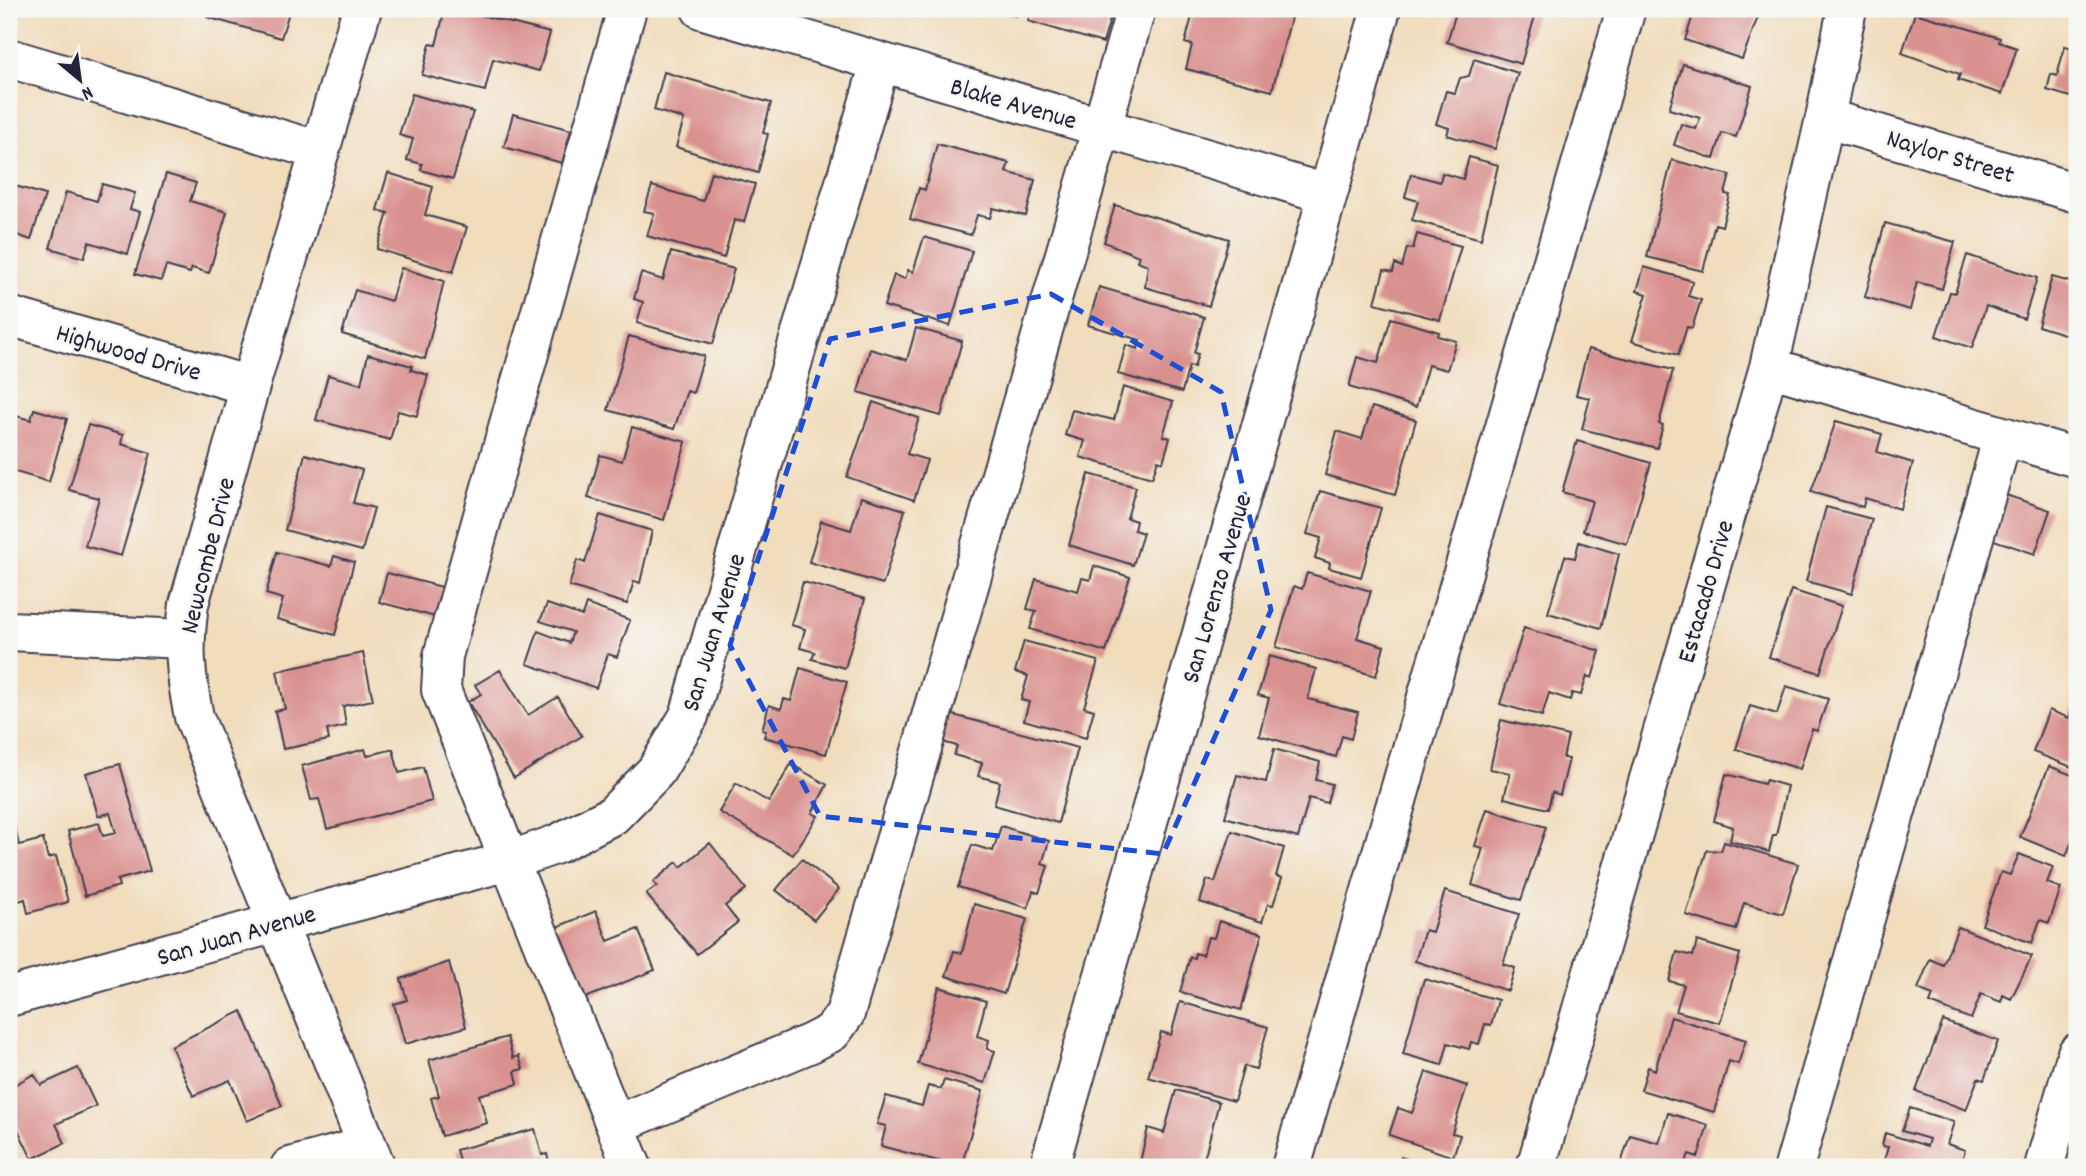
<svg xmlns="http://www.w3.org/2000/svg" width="2086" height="1176" font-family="Dekko,sans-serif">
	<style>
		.building { fill: #d9918f }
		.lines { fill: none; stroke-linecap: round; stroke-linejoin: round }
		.minor-casing { stroke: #413e4e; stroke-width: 42 }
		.minor { stroke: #fff; stroke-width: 38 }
		.marked { fill: none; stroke: #1d4ed8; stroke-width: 5; stroke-dasharray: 14 9; stroke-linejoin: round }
		.labels { text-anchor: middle; stroke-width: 5; stroke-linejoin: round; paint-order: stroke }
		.street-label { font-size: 26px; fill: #22223b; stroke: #f6f6f2 }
	</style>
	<rect width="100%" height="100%" fill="#f6f6f2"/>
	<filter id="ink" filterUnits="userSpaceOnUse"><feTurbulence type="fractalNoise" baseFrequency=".0143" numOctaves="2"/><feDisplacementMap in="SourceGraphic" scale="14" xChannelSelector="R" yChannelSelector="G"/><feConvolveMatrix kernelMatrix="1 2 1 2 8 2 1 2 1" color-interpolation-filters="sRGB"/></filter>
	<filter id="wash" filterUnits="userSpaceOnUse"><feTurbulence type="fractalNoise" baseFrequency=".00686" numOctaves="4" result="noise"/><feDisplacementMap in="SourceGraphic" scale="28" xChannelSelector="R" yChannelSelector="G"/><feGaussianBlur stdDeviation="1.57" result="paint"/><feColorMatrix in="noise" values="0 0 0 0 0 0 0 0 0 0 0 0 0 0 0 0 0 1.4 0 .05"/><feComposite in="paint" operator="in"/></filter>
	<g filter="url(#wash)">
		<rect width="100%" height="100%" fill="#f1dcbc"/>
		<g id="blocks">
			<path class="building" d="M210,9h80l-9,29 -74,-21z
				M445,9h12l93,24 -11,38 -46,-12 -8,32 -63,-16 8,-31 6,1z
				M994,9h24l-2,7z
				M1031,9h82l-10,34 -75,-22z
				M1194,9h31l21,5 1,-5h10l34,9 -19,73 -86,-22 6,-24 -7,-2z
				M1457,9h80l-16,55 -74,-22z
				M1695,9h66l-19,50 -57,-19z
				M1915,13l85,25 -1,4 18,6 -15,46 -44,-14 2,-6 -58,-21z
				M2065,46l12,3v50l-30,-9 4,-16 6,2z
				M1474,59l44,14 -23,76 -48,-14 2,-7 -13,-4 10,-33 9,2 5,-15 9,-2z
				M1683,64l69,22 -16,51 -14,-4 -8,26 -40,-14 7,-21 15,5 4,-11 -31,-9z
				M664,72l107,31 -8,30 5,1 -10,39 -82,-26 8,-28 -30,-9z
				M412,94l61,18 -20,67 -32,-9 1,-6 -15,-4 6,-21 -14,-4z
				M513,114l58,16 -9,33 -58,-16z
				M937,144l72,19 -3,9 29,8 -9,36 -33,-8 -3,10 -13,-3 -6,20 -61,-16 9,-31 6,2z
				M1469,157l29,8 -17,74 -69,-19 6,-19 -13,-4 6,-23 29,8 2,-9 21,6z
				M1672,160l58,15 -5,19 5,1 -8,31 -7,-2 -12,47 -56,-14z
				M711,172l44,12 -11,38 -10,-2 -10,38 -77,-22 7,-23 -10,-2 8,-25 51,15z
				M388,173l45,14 -8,28 42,12 -14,45 -76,-23 11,-36 -11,-3z
				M166,174l30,9 -6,18 37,11 -18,61 -17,-5 -2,5 -24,-7 -5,15 -26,-7z
				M9,184l36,11 -14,45 -22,-8z
				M102,184l33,9 -5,16 10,3 -12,42 -39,-12 -5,16 -34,-10 16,-56 31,9z
				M1115,205l114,34 -20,67 -64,-19 3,-22 -11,-4 2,-5 -35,-14z
				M1885,223l70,19 -13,47 -25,-7 -7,28 -45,-13z
				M1417,234l44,12 -21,74 -65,-17 9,-33 9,2 2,-8 7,3 5,-19 6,1z
				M924,237l48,14 -22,75 -66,-20 10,-31 11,4 3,-9 5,2z
				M671,252l63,17 -21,75 -76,-21 6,-21 -9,-3 7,-26 22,7z
				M1967,255l70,23 -13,41 -38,-13 -14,42 -36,-12 14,-44 5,1z
				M1644,267l49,14 -5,15 13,4 -9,28 -5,-1 -9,28 -46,-14 15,-47 -10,-3z
				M401,268l43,13 -19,78 -83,-25 13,-44 36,11z
				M2052,277l25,7v54l-39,-12z
				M1099,287l105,30 -10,36 4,1 -4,13 -5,-1 -7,26 -64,-18 8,-29 12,4 2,-9 -52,-15z
				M1391,318l48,14 -1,4 18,5 -9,29 -19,-5 -12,42 -67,-20 8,-30 21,6z
				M916,328l46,13 -21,75 -83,-24 12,-43 37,11z
				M629,336l75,20 -11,37 -6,-2 -13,38 -66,-19z
				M1588,349l85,21 -14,54 4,1 -6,23 -75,-19 8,-31 -14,-3z
				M368,354l44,12 -1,4 17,5 -11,41 -19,-5 -8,29 -74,-20 12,-45 33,9z
				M1123,387l50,15 -10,34 7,2 -7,24 -5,-2 -6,18 -72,-21 5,-16 -20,-6 7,-25 42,10z
				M873,402l46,16 -12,36 20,6 -13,40 -67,-23z
				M1372,407l44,13 -21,75 -70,-20 12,-44 25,8z
				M34,409l33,10 -18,63 -40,-12v-56l22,6z
				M1836,421l46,13 -5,18 36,11 -13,46 -35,-11 -2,9 -52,-15z
				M88,425l35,10 -2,9 30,9 -30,103 -36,-10 14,-48 -30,-8z
				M632,427l54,15 -22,78 -76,-22 12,-43 22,6z
				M1577,441l74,22 -24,81 -44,-13 9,-30 -30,-9z
				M305,454l57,16 -9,33 21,5 -12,43 -77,-21z
				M1089,474l47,13 -9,31 9,3 -2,9 9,3 -10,32 -64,-20z
				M1320,491l61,17 -20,69 -32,-9 1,-5 -15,-5 6,-20 -14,-4z
				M2000,493l50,17 -15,44 -50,-17z
				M861,497l44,13 -22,74 -74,-22 12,-41 30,9z
				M1826,507l46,12 -20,75 -46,-13z
				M600,515l52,16 -12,52 -6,-2 -7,23 -58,-18 8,-26 8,3z
				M1579,542l40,12 -18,74 -53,-15 17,-57 10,2z
				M277,552l54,14 3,-10 20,6 -19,73 -58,-16 6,-20 -17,-5z
				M1094,566l36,11 -24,75 -76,-23 6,-18 -9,-2 9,-30 42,12 4,-13 8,2z
				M387,573l59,15 -7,30 -60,-16z
				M1307,573l64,18 -14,47 27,8 -8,30 -100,-29 18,-61 8,3z
				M803,582l62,17 -20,69 -33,-9 3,-7 -15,-4 5,-19 -14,-4z
				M1791,590l51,16 -22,67 -51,-16z
				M547,604l35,12 4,-12 44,16 -13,37 -9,-3 -12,34 -69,-24 11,-33 31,12 4,-11 -33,-11z
				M1524,628l76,23 -8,27 -5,-2 -6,19 -9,-2 -2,7 -21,-7 -7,23 -42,-12z
				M1024,641l74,20 -14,46 10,3 -8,28 -62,-18 5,-18 -8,-2 7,-24 -13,-4z
				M363,653l10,47 -30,6 3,20 -19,4 2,10 -46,9 -8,-38 10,-2 -8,-38z
				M1269,656l47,13 -8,30 50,13 -7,27 -9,-3 -6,21 -77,-22 10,-37 -11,-3z
				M800,668l47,14 -21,72 -62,-17 2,-6 -4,-1 7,-25 12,4 3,-10 7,2z
				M500,670l28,45 30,-18 24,39 -68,42 -46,-76 13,-8 -6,-9z
				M1786,686l42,13 -11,32 -5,-2 -12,40 -64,-20 14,-43 27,8z
				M2077,697v72l-44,-17 16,-42 20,8z
				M942,712l136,36 -20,75 -64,-18 6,-23 -22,-6 4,-13 -28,-8 3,-9 -22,-6z
				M1501,720l67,16 -5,22 6,1 -9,36 -8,-3 -4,17 -44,-11 6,-25 -20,-4z
				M365,749l2,7 26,-7 6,24 24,-6 9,34 -105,28 -8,-30 -8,1 -9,-34z
				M1274,749l46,13 -4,18 16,4 -5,19 -18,-5 -11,40 -73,-21 12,-42 29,7z
				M120,764l30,107 -33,9 2,6 -34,10 -17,-65 31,-8 4,13 13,-3 -6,-20 -12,3 -12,-43z
				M791,764l36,21 -15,28 6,3 -25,39 -74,-43 17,-29 33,19z
				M2049,766l28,11v51l-11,28 -46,-19z
				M1726,774l38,10 2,-4 21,6 -11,49h-3l-4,17 -39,-11 3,-14 -19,-6z
				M1487,809l59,18 -25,73 -49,-15 11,-37 -8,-2z
				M13,820l6,25 24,-6 5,19 8,-2 12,46 -40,11 -3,-14 -16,5v-83z
				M1001,826l48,15 -7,23 6,2 -9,27 -6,-2 -5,17 -70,-21 14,-42 21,6z
				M1232,831l52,17 -8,28 6,2 -9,27 -5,-1 -6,18 -62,-20 7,-22 8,2z
				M1724,842l74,22 -15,50 -39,-11 -8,27 -50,-15 21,-65 14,1z
				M710,843l36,46 -21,17 13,16 -41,32 -51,-60 11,-8 -4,-4 24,-20 4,5z
				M2019,854l34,13 -6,16 14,5 -12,35 -9,-3 -8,23 -50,-18 19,-53 9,3z
				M802,859l37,30 -25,31 -38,-30z
				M1445,891l74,23 -16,50 12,4 -7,23 -93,-30 10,-31 7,2z
				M974,904l53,15 -23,75 -58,-18 8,-25 8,2z
				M596,911l12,30 30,-12 17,41 -72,29 -29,-71z
				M1219,921l43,13 -21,76 -61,-18 10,-35 4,1 1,-5 8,2 5,-18 6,1z
				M1958,927l74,29 -21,43 -8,-4 -2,7 -20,-8 -10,25 -41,-16 3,-8 -15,-6 12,-30 13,6z
				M1697,941l43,13 -20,69 -44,-12 8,-26 -15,-4 8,-29 16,4z
				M449,962l17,65 -61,17 -11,-40 13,-4 -6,-21z
				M1424,979l74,21 -7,25 -6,-1 -6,20 -8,-2 -2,7 -21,-6 -6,22 -39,-11z
				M939,987l47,14 -9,35 12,4 -2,9 8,2 -10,32 -67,-19z
				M1180,1002l88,25 -12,42 -12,-3 -10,35 -86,-24 13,-45 10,3z
				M242,1011l40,95 -35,15 -17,-41 -37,16 -22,-50z
				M1671,1017l75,23 -8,24 -9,-3 -15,51 -73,-22 7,-23 7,3z
				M1943,1021l55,20 -14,39 -6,-2 -12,32 -50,-19z
				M507,1037l6,21 6,-2 4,13 -8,2 3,13 -39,11 8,28 -45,13 -11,-38 8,-2 -10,-36z
				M78,1068l18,38 -40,18 9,19 -33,16 -23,-48v-23l25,-14 7,11z
				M1426,1072l41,14 -15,47 8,2 -7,22 -64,-22 9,-27 14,5z
				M944,1080l39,11 -22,76 -80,-21 5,-20 -9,-2 9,-28 36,10 6,-20 13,3z
				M1176,1090l43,12 -17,65h-42l-20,-5 8,-34 16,5z
				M1910,1108l44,14 -7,22 18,6 -5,17h-78l6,-20 -6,-1 3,-13 42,13 2,-7 -27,-8z
				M1668,1113l40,12 -10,32 -9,-3 -5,13h-64l10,-32 29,8z
				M535,1129l7,26 5,-1 3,13h-89l-5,-17z
				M1401,1157l32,10h-35z"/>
		</g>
	</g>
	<g filter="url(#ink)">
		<use href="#blocks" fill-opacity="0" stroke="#413e4e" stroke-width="2"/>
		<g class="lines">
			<defs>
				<path id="minor" d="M362,9l-112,377 -61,218c-6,45 -4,69 5,113l182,450
					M627,9l-184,647 -2,34 191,477
					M701,9l626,185
					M9,58l311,93
					M1825,118l252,75
					M9,316l241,70
					M1769,367l308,91
					M9,631l175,8
					M9,997l267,-74 233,-62 48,-17 56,-29 43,-44 33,-55 191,-653
					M615,1125l196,-82 21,-11 13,-18 291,-1005
					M290,1167l77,-21
					M1049,1167l332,-1158
					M1291,1167l335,-1158
					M1536,1167l233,-800 56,-249 22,-109
					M1794,1167l209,-731
					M2044,1167l33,-114"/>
			</defs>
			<use href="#minor" class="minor-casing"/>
			<use href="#minor" class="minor"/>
		</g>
	</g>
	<path class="marked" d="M1051,294l170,98 50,218 -108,244 -343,-38 -90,-171 100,-306z"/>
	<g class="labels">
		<g class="street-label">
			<text transform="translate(1014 102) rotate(16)" y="9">Blake Avenue</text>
			<text transform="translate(1951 155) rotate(17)" y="9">Naylor Street</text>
			<text transform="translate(129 351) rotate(16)" y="9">Highwood Drive</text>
			<text transform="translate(206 555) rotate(-76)" y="9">Newcombe Drive</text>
			<text transform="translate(1215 588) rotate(-74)" y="9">San Lorenzo Avenue</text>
			<text transform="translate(1704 591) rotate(-74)" y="9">Estacado Drive</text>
			<text transform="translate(712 632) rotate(-73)" y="9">San Juan Avenue</text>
			<text transform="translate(236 934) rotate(-16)" y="9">San Juan Avenue</text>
		</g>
	</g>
	<rect width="2086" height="1176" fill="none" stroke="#f6f6f2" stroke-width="35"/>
	<g transform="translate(80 80) rotate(151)" stroke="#f6f6f2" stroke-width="5" paint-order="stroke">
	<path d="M0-5L12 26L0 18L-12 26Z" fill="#22223b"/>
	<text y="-10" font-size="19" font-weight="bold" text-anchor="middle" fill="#22223b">N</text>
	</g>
</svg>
